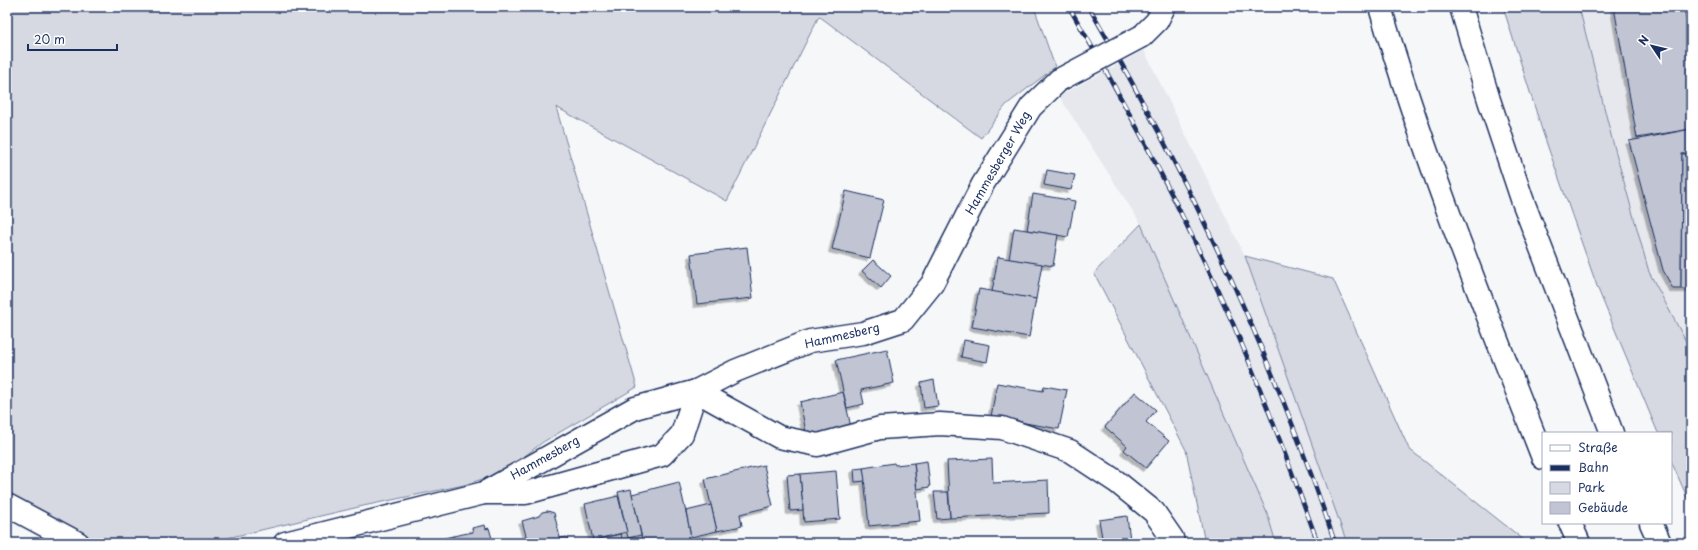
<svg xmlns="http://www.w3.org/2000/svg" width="1698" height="550" font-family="'Playpen Sans',sans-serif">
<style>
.built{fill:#e6e8ee}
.green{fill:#d6d9e2;stroke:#7884a0}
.building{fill:#c0c4d3;stroke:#1b2f5e;filter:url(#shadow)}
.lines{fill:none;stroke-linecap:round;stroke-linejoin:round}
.minor-casing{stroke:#1b2f5e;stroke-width:25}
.highway-casing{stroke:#1b2f5e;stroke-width:25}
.minor{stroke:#fff;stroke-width:22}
.highway{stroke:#fff;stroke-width:22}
.rail-casing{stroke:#1b2f5e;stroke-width:4.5}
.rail{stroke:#fff;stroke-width:3;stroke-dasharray:9;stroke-linecap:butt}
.minor-bridge-casing{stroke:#1b2f5e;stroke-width:25;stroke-linecap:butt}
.minor-bridge{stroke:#fff;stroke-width:22}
.labels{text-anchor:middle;stroke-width:3;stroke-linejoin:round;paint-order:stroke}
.street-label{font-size:12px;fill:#1b2f5e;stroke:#fff}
</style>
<defs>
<filter id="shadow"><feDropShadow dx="-3.5" dy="3.5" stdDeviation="0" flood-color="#0004"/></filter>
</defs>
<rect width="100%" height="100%" fill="#f6f7f9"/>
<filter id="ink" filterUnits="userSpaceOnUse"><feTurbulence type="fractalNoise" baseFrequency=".025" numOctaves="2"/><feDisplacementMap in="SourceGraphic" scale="8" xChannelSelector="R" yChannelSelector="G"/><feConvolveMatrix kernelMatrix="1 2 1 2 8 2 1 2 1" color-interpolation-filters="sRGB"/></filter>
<g filter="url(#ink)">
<g class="built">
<polygon points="1579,7 1691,7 1691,351 1649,272 1611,135"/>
<polygon points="1144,50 1245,256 1347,543 1276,543 1267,513 1141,224 1059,96"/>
</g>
<g class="green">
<polygon points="7,7 1034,7 1055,67 1006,105 981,138 819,16 727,201 556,107 637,387 543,442 504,472 464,485 363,506 206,543 96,543 70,530 7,495"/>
<polygon points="1503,7 1579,7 1611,135 1649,272 1691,351 1691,506 1671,461 1671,433 1658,433 1598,289 1543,133"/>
<polygon points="1141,224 1267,513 1276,543 1205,543 1186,450 1094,273"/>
<polygon points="1245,256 1333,279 1409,449 1524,540 1526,543 1347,543"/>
</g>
<g class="building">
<polygon points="1614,7 1684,7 1691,49 1691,129 1637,138"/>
<polygon points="1691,129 1691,154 1682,154 1681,289 1673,289 1663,270 1629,141"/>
<polygon points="1682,154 1691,154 1691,289 1681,289"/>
<polygon points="1047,170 1075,175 1071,190 1044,185"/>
<polygon points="846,191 884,200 870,258 832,249"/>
<polygon points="1033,194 1075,201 1068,237 1027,230"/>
<polygon points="1014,228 1058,235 1053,266 1009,259"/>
<polygon points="747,247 753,298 697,304 691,254"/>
<polygon points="998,257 1042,264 1036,299 992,292"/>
<polygon points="873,260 891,276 881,288 862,271"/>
<polygon points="979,289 1036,299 1029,337 972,327"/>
<polygon points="964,340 990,345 987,362 961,357"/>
<polygon points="887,349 894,383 861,390 864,404 847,408 836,360"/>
<polygon points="934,380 938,406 924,408 921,383"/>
<polygon points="997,383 1043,391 1044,386 1067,390 1059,429 991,417"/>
<polygon points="843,392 851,427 807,437 800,402"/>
<polygon points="1135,392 1156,410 1146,422 1169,441 1146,468 1124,450 1127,446 1105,427"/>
<polygon points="992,459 993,483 1048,480 1049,513 950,518 947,461"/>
<polygon points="927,461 930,487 917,489 914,463"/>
<polygon points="894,463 895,465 914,463 920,521 869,526 863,468"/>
<polygon points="764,465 773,506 740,514 742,526 717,531 705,479"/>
<polygon points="863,468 865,481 855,482 854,469"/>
<polygon points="836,471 840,519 804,522 800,474"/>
<polygon points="800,474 803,510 790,511 787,475"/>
<polygon points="679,482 693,543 643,543 632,494"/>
<polygon points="631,489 641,535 628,538 618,492"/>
<polygon points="934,492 948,492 950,518 937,519"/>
<polygon points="618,496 627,532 593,540 585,504"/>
<polygon points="711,505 717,531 691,537 686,511"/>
<polygon points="548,511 554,513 560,538 567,537 568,543 528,543 522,521 539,516 542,512"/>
<polygon points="1127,516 1130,540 1103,543 1099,520"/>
<polygon points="485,525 486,529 489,528 493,542 499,541 499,543 455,543 453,536 473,532 472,528"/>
<polygon points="621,534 623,543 599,543 598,539"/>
<polygon points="453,536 455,543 438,543 437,540"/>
</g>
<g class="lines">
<defs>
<g id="minor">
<polyline points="1142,36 1157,21 1164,7"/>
<polyline points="485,493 526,493 662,455 682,434 696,391 779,437 818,445 880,428 940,424 1002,428 1070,451 1117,482 1154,512 1172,538 1173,543"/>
<polyline points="7,505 78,543"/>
<polyline points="285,543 484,493 635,408 696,391 735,371 810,341 863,333 903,320 932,284 983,184 1031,107 1059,80"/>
</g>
<g id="highway">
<path d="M1380,7C1425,161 1485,309 1543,458"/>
<polyline points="1461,7 1489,100 1522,199 1612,433"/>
<polyline points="1570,523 1579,543"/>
<polyline points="1651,523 1660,543"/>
</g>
</defs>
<use href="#minor" class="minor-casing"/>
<use href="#highway" class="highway-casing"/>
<use href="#minor" class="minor"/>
<use href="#highway" class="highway"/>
<defs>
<g id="rail">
<path d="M1069,7C1130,110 1185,216 1234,326C1265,397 1291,470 1318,543"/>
<path d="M1089,7C1189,177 1273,356 1335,543"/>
</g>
</defs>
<use href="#rail" class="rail-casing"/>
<use href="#rail" class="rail"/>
<defs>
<polyline id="minor-bridge" points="1059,80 1142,36"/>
</defs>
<use href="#minor-bridge" class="minor-bridge-casing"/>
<use href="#minor-bridge" class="minor-bridge"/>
</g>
</g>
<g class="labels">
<g class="street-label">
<text transform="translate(998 163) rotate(-60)" y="4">Hammesberger Weg</text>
<text transform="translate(842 336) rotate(-13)" y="4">Hammesberg</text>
<text transform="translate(545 458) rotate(-29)" y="4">Hammesberg</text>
</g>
</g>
<rect width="1698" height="550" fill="none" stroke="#fff" stroke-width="24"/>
<rect x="12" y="12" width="1674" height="526" fill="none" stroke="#1b2f5e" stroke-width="1.5" filter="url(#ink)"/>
<rect x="1542" y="432" width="130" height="92" fill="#ffffff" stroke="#a4acbf"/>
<rect x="1550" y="445" width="20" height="6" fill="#ffffff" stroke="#a4acbf"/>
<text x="1578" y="452" font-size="12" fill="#1b2f5e">Straße</text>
<rect x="1550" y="465" width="20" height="6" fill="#1b2f5e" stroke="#a4acbf"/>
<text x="1578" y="472" font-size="12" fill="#1b2f5e">Bahn</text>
<rect x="1550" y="482" width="20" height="12" fill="#d6d9e2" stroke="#a4acbf"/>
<text x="1578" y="492" font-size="12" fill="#1b2f5e">Park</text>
<rect x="1550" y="502" width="20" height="12" fill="#c0c4d3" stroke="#a4acbf"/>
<text x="1578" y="512" font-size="12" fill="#1b2f5e">Gebäude</text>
<g transform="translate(1652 46) rotate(305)" stroke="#ffffff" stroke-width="3" paint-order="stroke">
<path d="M0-3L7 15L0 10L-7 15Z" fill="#1b2f5e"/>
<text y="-6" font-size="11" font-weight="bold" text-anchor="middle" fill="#1b2f5e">N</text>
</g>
<path d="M28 44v6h89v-6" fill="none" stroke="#1b2f5e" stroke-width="2"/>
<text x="34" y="44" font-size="12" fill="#1b2f5e" stroke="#ffffff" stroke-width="3" paint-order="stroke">20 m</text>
</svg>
